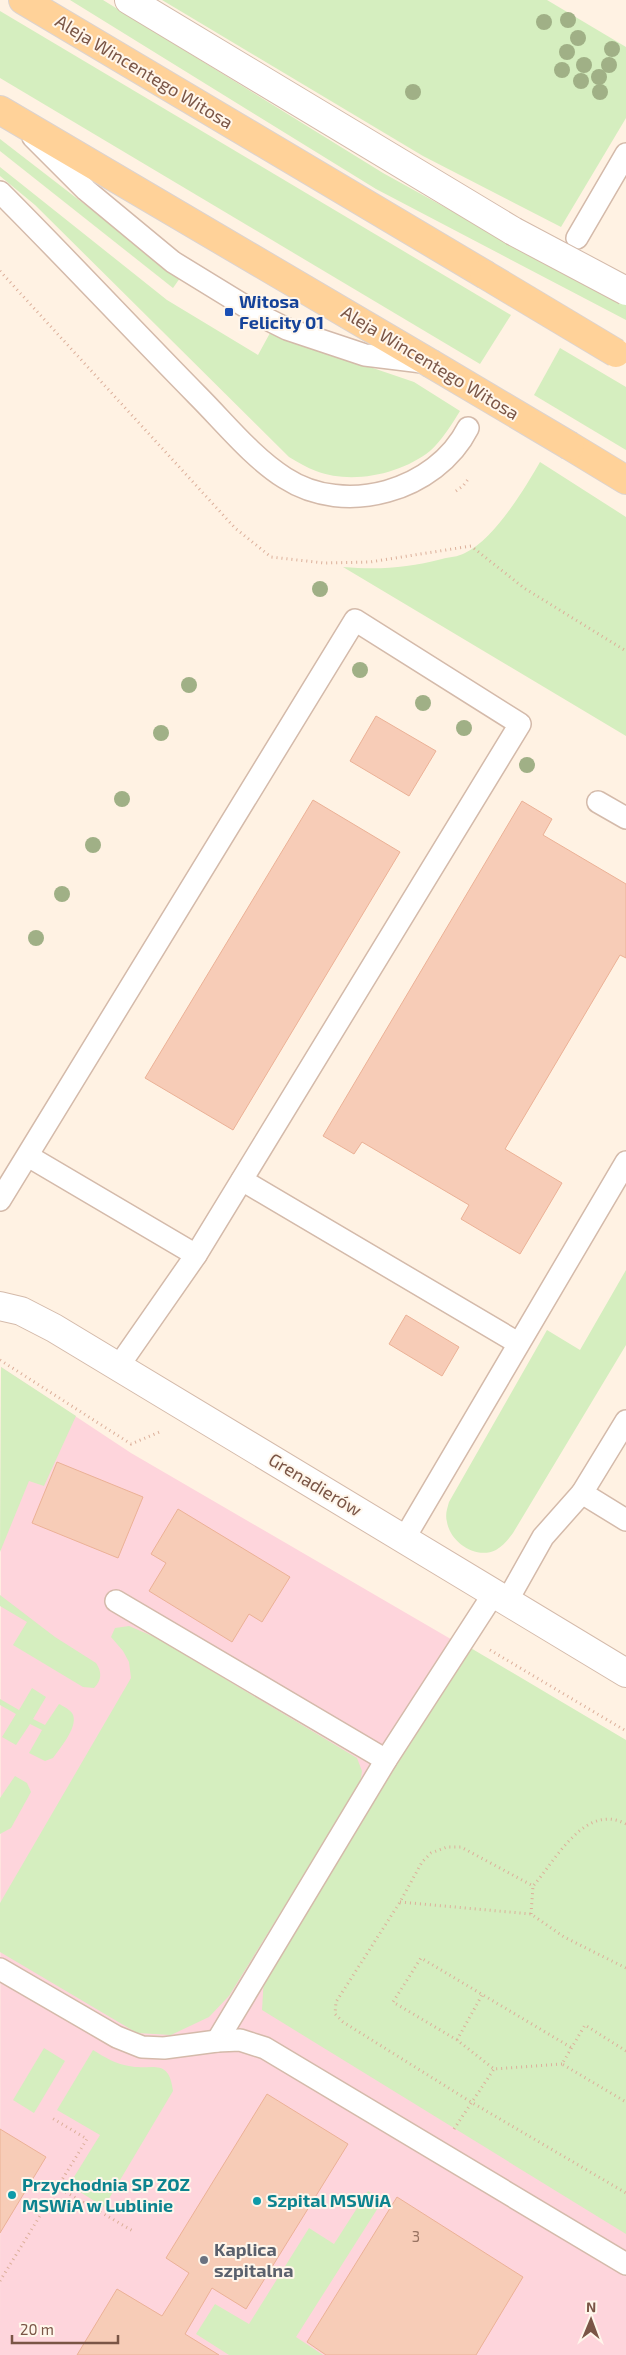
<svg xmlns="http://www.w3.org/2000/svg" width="626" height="2355" font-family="'Exo 2',sans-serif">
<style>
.medical{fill:#fed5dc}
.green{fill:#d5eebf}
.building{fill:#f7ccb7;stroke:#ebb196}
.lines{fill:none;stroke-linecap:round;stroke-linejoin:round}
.service-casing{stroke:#d4baaa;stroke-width:24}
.minor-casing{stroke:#d4baaa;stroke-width:30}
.primary-casing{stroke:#dcd3cf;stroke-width:30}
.path{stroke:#dcaf9a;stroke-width:3;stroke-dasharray:1 4;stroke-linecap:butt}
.service{stroke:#fff;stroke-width:21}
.minor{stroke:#fff;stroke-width:28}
.primary{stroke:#ffd299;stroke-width:28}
.minor-bridge-casing{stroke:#d4baaa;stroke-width:30;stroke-linecap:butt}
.primary-bridge-casing{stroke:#dcd3cf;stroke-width:30;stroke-linecap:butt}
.minor-bridge{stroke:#fff;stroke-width:28}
.primary-bridge{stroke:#ffd299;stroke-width:28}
.tree{fill:#a0b086}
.transit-dot{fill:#1a4fb4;stroke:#fff6eb;stroke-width:2}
.culture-dot{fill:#0f9aa8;stroke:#fff6eb;stroke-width:2}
.worship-dot{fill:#6b7280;stroke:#fff6eb;stroke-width:2}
.labels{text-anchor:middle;stroke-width:4;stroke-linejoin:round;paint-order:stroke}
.number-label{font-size:15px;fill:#997362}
.street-label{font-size:18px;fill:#7a5546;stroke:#fff6eb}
.transit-label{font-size:18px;font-weight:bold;fill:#164399;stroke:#fff6eb;text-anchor:start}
.culture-label{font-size:18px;font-weight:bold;fill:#0d838f;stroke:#fff6eb;text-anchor:start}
.worship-label{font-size:18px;font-weight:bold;fill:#5b616d;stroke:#fff6eb;text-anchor:start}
</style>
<rect width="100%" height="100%" fill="#fff2e3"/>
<polygon class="medical" points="1,1367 131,1453 626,1741 626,2355 0,2355"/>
<g class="green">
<polygon points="70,0 103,0 383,173 542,261 626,304 626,320 376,189"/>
<polygon points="162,0 547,0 626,47 626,118 561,227 423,156"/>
<polygon points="0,11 511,315 480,364 0,78"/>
<polygon points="0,139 180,278 173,288 0,151"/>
<path d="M0,167L167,300L258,355L270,333L414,382L460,411C452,424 442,440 430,451C401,474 352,485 316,471C307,468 298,462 289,457L35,205L0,176Z"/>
<polygon points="560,348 626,387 626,450 534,395"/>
<path d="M540,462L626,517V736L343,567C379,570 407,568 442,559C449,557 458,557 465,553C494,539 524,490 540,462Z"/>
<path d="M626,1270V1345L513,1533C508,1540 503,1546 496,1550C476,1560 450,1542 447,1522C445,1515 447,1509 449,1502L547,1330L580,1350Z"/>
<polygon points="1,1367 76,1416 44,1486 29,1481 0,1552"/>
<path d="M0,1595L55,1637L96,1663C102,1672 102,1680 94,1688L83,1687L13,1645L27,1622L0,1606Z"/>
<polygon points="129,1626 157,1638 357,1758 362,1771 360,1784 229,1996 209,2017 171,2035 137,2033 0,1952 0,1903 131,1678 129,1662 123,1651 111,1637 115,1628"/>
<polygon points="469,1647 626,1740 626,2234 262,2010 264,1976"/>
<path d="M32,1688L46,1697L33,1719L45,1725L59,1704C63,1706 69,1709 72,1713C80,1725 60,1748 53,1758L45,1761L29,1753L42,1730L30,1724L16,1745L2,1737L16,1714L0,1705V1699L19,1710Z"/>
<polygon points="15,1776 27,1783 31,1792 11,1828 0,1834 0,1798"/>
<polygon points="44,2048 65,2061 34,2113 13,2100"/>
<path d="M93,2050C104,2057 116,2064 129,2066C151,2071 169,2056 173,2091L104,2207L69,2185L100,2135L57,2110Z"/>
<polygon points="368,2191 383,2200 296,2337 323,2355 229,2355 196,2334 215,2304 249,2324 309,2228 334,2244"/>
</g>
<g class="building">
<polygon points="376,716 436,751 409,796 350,761"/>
<polygon points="313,800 400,852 233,1130 145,1078"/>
<polygon points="522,801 552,819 543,835 626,884 626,958 620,955 505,1149 562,1183 520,1254 461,1219 469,1205 362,1142 354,1154 323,1136"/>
<polygon points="406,1315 459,1347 442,1376 389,1344"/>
<polygon points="57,1462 143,1497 118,1558 32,1523"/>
<polygon points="178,1509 290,1577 262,1622 249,1614 232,1642 149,1591 166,1563 151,1554"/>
<polygon points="267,2094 348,2144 246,2309 212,2288 185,2334 219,2355 77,2355 117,2289 162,2316 189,2273 166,2258"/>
<polygon points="0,2129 46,2157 0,2233"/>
<polygon points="397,2197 523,2277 476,2355 326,2355 307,2342"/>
</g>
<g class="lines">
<defs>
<g id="service">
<polyline points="33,137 86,190 173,262 261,316 287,329 365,355 422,362"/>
<path d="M0,192C67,259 131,328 197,395C225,423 252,457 285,478C345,517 436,491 468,428"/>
<polyline points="577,238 626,154"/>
<polyline points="598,802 626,818"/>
<polyline points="28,1156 196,1255"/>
<polyline points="242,1180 518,1343"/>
<polyline points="0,1200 355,620 520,724 196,1255 118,1367"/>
<polyline points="626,1421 582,1493 626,1520"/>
<polyline points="404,1539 626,1162"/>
<polyline points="116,1601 386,1760"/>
<polyline points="507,1601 543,1537 582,1493"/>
<polyline points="0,1969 117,2037 142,2047 164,2048 217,2041 240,2040 265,2048 626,2264"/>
<polyline points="217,2041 386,1760 494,1593"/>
</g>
<g id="minor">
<polyline points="129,0 513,231"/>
<polyline points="0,1306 21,1311 54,1328 626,1673"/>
</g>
<g id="primary">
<polyline points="23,0 484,274"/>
<polyline points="0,110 430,363"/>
<polyline points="570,446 626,480"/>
</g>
</defs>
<use href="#service" class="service-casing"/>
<use href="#minor" class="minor-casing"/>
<use href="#primary" class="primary-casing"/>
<g class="path">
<polyline points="0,271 235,528 271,557 324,563 370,562 471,546 524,588 626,651"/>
<polyline points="456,491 463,486 469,478"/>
<polyline points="0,1360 131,1444 162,1431"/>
<polyline points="490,1650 626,1731"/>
<path d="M626,1824C585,1802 556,1860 533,1886L461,1847H447L431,1853L422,1862L400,1902L336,2002L335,2014L343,2022L471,2102L626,2193"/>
<polyline points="400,1902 531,1914 564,1937 626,1968"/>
<polyline points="531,1914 533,1886"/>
<polyline points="457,2040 482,1995"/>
<polyline points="626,2051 585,2025 562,2064 626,2102"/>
<polyline points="562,2064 494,2069 457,2040 393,2002 421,1958 572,2048"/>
<polyline points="454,2129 494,2069"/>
<polyline points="57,2187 133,2231"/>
<polyline points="0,2281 87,2139 52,2118"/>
</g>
<use href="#service" class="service"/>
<use href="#minor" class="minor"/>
<use href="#primary" class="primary"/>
<defs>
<polyline id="minor-bridge" points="513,231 626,291"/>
<g id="primary-bridge">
<polyline points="484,274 616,353"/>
<polyline points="430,363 570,446"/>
</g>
</defs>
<use href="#minor-bridge" class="minor-bridge-casing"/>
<use href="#primary-bridge" class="primary-bridge-casing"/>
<use href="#minor-bridge" class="minor-bridge"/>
<use href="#primary-bridge" class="primary-bridge"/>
</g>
<g class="tree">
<circle cx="568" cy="20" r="8"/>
<circle cx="544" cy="22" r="8"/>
<circle cx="578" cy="38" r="8"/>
<circle cx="612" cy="49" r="8"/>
<circle cx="567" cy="52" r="8"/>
<circle cx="584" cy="65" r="8"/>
<circle cx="609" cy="65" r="8"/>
<circle cx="562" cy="70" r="8"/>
<circle cx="599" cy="77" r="8"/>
<circle cx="581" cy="81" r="8"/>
<circle cx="413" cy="92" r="8"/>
<circle cx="600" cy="92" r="8"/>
<circle cx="320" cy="589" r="8"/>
<circle cx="360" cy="670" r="8"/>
<circle cx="189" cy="685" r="8"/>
<circle cx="423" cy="703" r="8"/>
<circle cx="464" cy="728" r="8"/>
<circle cx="161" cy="733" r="8"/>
<circle cx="527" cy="765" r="8"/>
<circle cx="122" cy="799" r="8"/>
<circle cx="93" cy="845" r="8"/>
<circle cx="62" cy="894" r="8"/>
<circle cx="36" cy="938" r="8"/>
</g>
<rect class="transit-dot" x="224" y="307" width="10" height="10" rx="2.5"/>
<g class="culture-dot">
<circle cx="12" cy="2195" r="5"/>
<circle cx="257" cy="2201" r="5"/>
</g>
<circle class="worship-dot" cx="204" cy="2260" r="5"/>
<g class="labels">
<g class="number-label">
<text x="416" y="2242">3</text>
</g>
<g class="street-label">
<text transform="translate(144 72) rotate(31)" y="6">Aleja Wincentego Witosa</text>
<text transform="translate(430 363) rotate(31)" y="6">Aleja Wincentego Witosa</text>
<text transform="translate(315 1485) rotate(31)" y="6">Grenadierów</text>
</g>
<g class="transit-label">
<text x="239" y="308">Witosa<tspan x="239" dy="21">Felicity 01</tspan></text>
</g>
<g class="culture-label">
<text x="22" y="2191">Przychodnia SP ZOZ<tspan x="22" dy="21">MSWiA w Lublinie</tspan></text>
<text x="267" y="2207">Szpital MSWiA</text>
</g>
<g class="worship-label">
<text x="214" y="2256">Kaplica<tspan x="214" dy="21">szpitalna</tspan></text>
</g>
</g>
<g transform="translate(591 2320) rotate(1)" stroke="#fff6eb" stroke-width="4" paint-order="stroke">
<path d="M0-4L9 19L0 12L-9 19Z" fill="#7a5546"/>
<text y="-8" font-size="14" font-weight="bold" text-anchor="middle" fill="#7a5546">N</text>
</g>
<path d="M12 2335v8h106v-8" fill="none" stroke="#7a5546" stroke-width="2.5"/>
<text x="20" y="2335" font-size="15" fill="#7a5546" stroke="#fff6eb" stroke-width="4" paint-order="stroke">20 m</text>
</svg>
